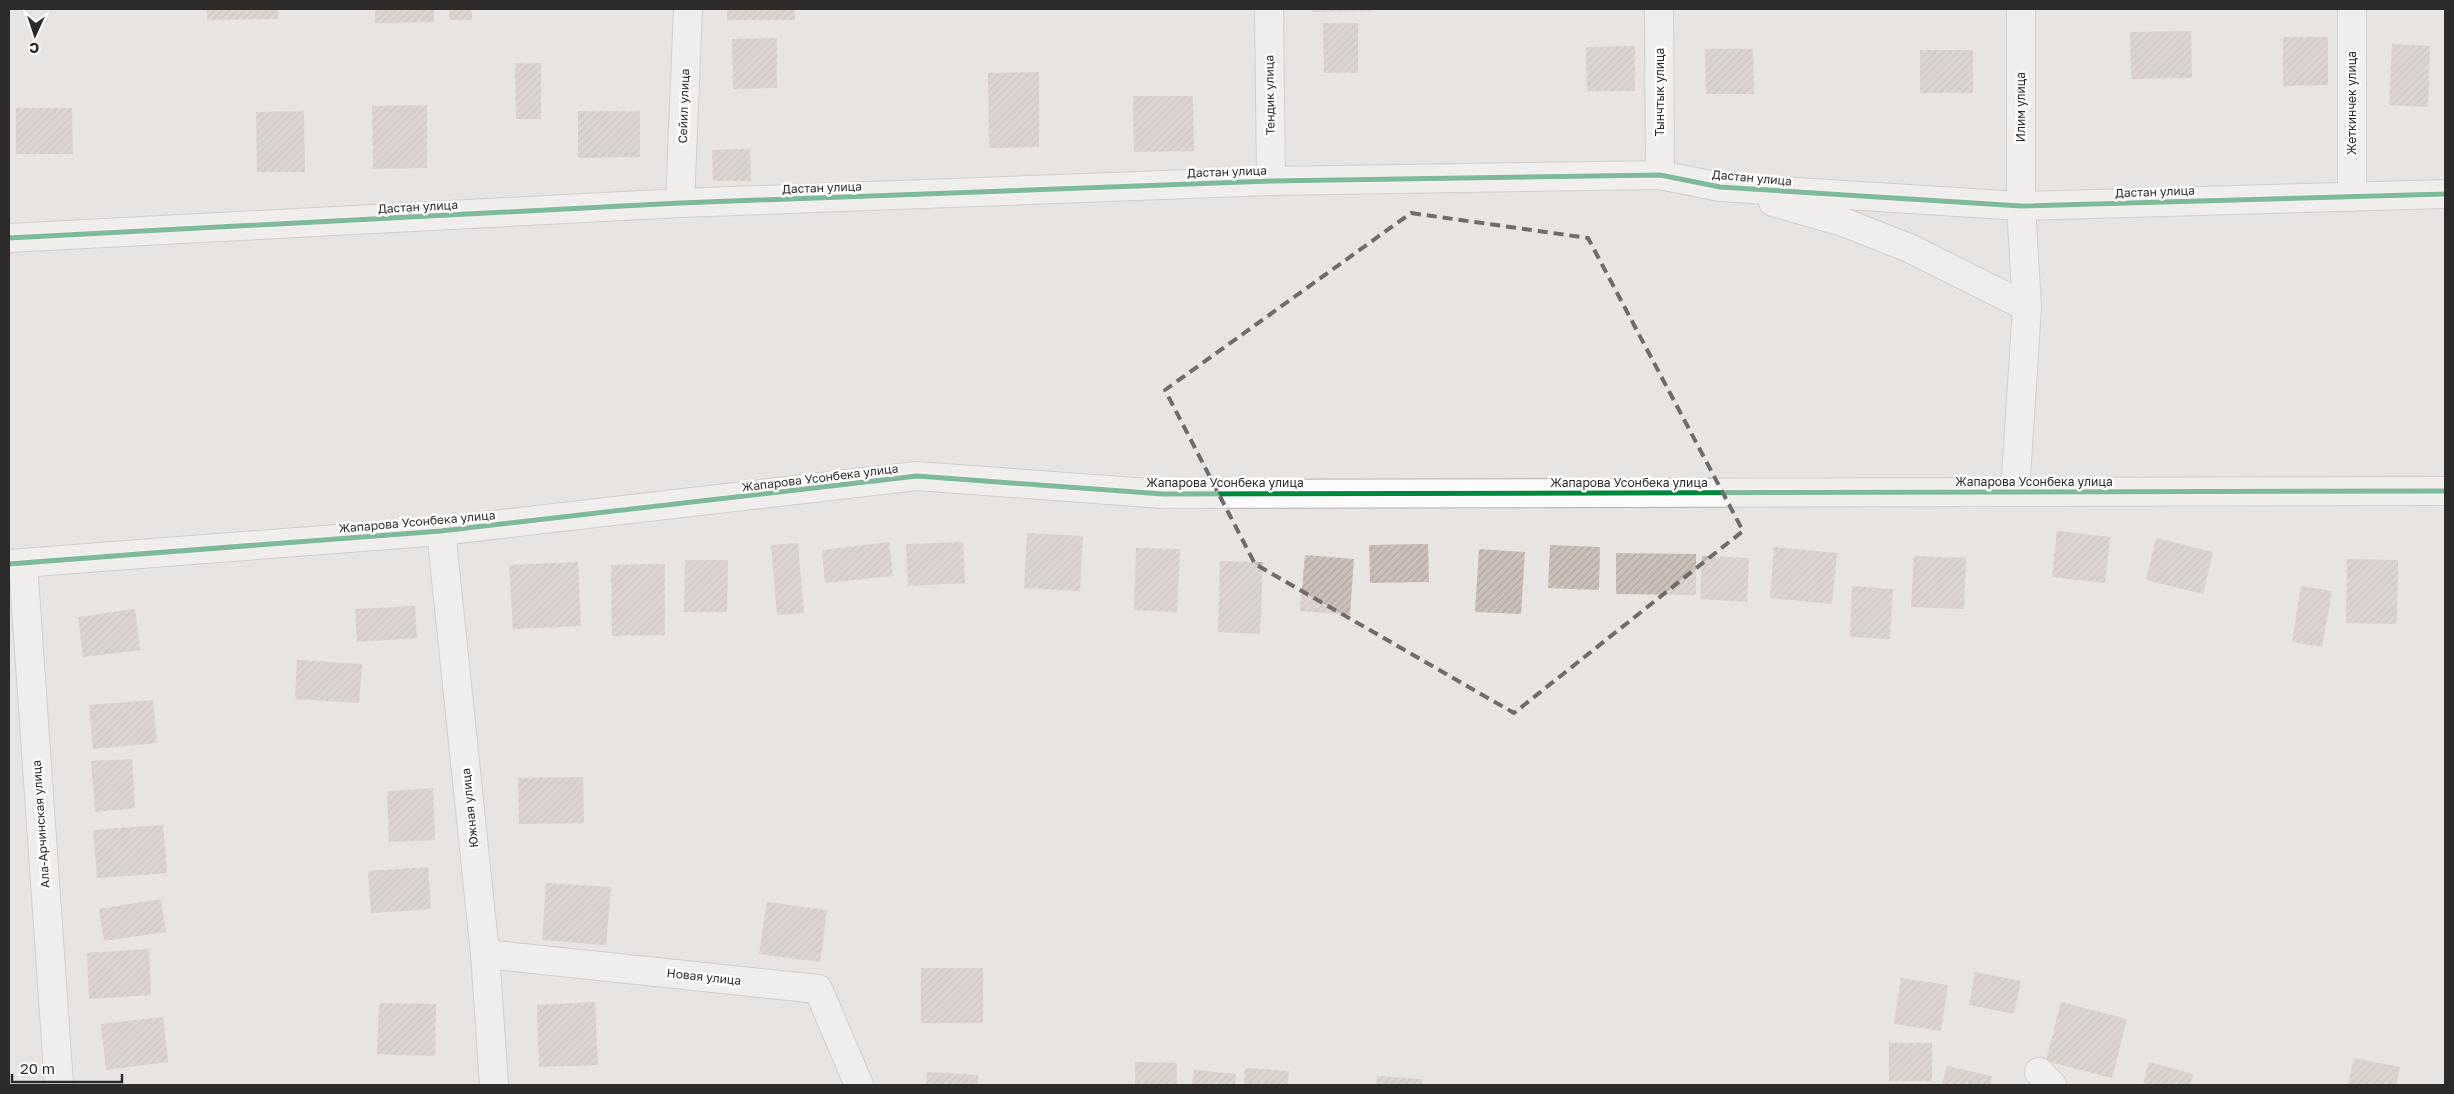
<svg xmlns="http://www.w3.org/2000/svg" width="2454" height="1094" font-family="'Golos Text',sans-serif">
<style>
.building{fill:url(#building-hatch)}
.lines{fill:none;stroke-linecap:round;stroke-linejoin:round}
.minor-casing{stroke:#b3b1b0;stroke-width:30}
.minor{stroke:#fbfbfb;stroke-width:28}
.cycleway-casing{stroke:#fff;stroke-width:8}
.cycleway{stroke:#00873e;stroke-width:5}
.marked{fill:none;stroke:#6e6c6a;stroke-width:4;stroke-dasharray:10 6;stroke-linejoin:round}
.labels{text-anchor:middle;stroke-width:5;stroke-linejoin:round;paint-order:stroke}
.street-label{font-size:12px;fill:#2d2b29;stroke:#fff}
</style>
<defs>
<pattern id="building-hatch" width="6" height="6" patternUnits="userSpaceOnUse" patternTransform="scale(1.25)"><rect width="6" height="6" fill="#ccc0ba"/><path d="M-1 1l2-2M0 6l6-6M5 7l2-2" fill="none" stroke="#b0a5a0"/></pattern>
</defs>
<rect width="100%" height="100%" fill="#e7e4e2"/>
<g class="building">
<polygon points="207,9 278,9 278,19 207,20"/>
<polygon points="375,9 434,9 434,22 375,23"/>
<polygon points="449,9 471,9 472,20 450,20"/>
<rect x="727" y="9" width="68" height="11"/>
<polygon points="1312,9 1371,9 1371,11 1312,12"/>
<polygon points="1323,23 1358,23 1358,73 1324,73"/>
<polygon points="2191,31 2192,78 2131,79 2130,32"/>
<polygon points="2283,37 2328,37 2328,85 2283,86"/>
<polygon points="777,38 777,88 733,89 732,39"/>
<polygon points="2392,44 2430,46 2428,107 2389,105"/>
<polygon points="1635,46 1635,91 1587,91 1586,47"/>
<polygon points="1705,49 1753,49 1754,94 1706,94"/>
<rect x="1920" y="50" width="53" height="43"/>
<polygon points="515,63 541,63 541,119 516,119"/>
<polygon points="1039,72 1039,147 989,148 988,73"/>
<polygon points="1133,96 1193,96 1194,151 1134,152"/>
<polygon points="427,105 427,168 373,169 372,106"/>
<polygon points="16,108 72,108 73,154 16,154"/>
<polygon points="304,111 305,172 257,172 256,112"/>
<polygon points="578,111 640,111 640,157 578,158"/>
<polygon points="750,149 751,181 713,181 712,150"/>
<polygon points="2057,531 2110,537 2105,583 2052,577"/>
<polygon points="1027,533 1083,536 1080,591 1024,588"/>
<polygon points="2156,538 2213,552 2203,594 2146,580"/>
<polygon points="889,542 893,576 825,583 822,550"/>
<polygon points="963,542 965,583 908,586 906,544"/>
<polygon points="798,543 804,613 777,615 771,545"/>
<polygon points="1428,544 1429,582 1370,583 1369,545"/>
<polygon points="1550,545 1600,547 1599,590 1548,588"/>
<polygon points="1774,547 1837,553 1832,604 1770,598"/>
<polygon points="1136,548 1180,549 1177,612 1134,610"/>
<polygon points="1479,549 1525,552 1521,614 1475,612"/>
<polygon points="1616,553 1696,554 1696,595 1616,594"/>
<polygon points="1305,555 1354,559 1350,615 1300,611"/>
<polygon points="1702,556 1749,558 1747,602 1700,599"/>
<polygon points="1914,556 1966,558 1964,609 1911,607"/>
<polygon points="2347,559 2398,560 2397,624 2346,623"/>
<polygon points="685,560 728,560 727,612 684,612"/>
<polygon points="1220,561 1263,562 1260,634 1218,632"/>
<polygon points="578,562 581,626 513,629 509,565"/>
<polygon points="665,564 665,635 612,636 611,565"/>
<polygon points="1852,586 1893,589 1890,639 1850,637"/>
<polygon points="2301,586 2332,591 2322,647 2292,642"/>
<polygon points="415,606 417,638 357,642 355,609"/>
<polygon points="135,609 140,650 83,657 78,617"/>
<polygon points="297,660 362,664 359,703 295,699"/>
<polygon points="153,700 157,743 93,749 89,705"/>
<polygon points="132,759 135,808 95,812 91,761"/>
<polygon points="583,777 584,823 519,824 518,778"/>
<polygon points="433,788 435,840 389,842 387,791"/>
<polygon points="163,825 167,873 97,878 93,830"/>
<polygon points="428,867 431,909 371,913 368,871"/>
<polygon points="546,883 611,887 606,945 542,940"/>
<polygon points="161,899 166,932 104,941 99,909"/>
<polygon points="767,902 827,910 820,962 759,954"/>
<polygon points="149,949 151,995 89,999 87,953"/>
<rect x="921" y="968" width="62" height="55"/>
<polygon points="1975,972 2021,981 2014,1014 1969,1005"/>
<polygon points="1901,978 1948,985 1941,1031 1894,1024"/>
<polygon points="595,1002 598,1065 539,1067 537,1005"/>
<polygon points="2061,1002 2127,1019 2112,1078 2046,1061"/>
<polygon points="379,1003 436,1004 435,1056 377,1054"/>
<polygon points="163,1017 168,1062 106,1070 101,1024"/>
<rect x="1889" y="1043" width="43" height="38"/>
<polygon points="2354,1058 2400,1067 2396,1085 2348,1085"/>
<polygon points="1135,1062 1177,1063 1177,1085 1135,1085"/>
<polygon points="2149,1062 2193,1074 2190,1085 2143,1085"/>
<polygon points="1947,1066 1992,1076 1990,1085 1942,1085"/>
<polygon points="1245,1068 1289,1071 1287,1085 1244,1085"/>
<polygon points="1194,1070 1236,1074 1235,1085 1192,1085"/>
<polygon points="927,1072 978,1075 978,1085 926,1085"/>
<polygon points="1377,1076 1422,1079 1422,1085 1376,1085"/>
</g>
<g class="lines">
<defs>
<g id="minor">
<polyline points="1269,9 1271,181"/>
<polyline points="1659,9 1660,175"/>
<polyline points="2352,197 2352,9"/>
<polyline points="1773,202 1843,222 1909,248 2027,307"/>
<polyline points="680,203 688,9"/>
<polyline points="9,238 680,203 1271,181 1660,175 1720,187 2021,206 2445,194"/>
<polyline points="2015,492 2027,307 2021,206 2021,9"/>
<polyline points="441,531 485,954 494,1085"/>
<polyline points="23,563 59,1085"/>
<polyline points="9,564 441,531 917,476 1163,494 2445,491"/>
<polyline points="485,954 818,989 859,1085"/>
<polyline points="2039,1072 2052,1085"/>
</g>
</defs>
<use href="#minor" class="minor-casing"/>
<use href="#minor" class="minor"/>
<defs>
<g id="cycleway">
<polyline points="9,238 680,203 1271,181 1660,175 1720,187 2021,206 2445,194"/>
<polyline points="9,564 441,531 917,476 1163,494 2445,491"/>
</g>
</defs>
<use href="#cycleway" class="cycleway-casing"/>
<use href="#cycleway" class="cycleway"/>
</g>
<path d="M0 0H2454V1094H0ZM1411,213L1588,238L1743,531L1514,713L1255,564L1165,390Z" fill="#e7e4e2" fill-opacity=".55" fill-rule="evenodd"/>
<path class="marked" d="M1411,213L1588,238L1743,531L1514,713L1255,564L1165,390Z"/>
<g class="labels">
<g class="street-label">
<text transform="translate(1660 92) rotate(-90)" y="4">Тынчтык улица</text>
<text transform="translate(1270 95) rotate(-91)" y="4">Тендик улица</text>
<text transform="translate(2352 103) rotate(-90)" y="4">Жеткинчек улица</text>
<text transform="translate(684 106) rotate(-88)" y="4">Сейил улица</text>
<text transform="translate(2021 107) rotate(-90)" y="4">Илим улица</text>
<text transform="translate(1227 172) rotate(-2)" y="4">Дастан улица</text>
<text transform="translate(1752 178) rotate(5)" y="4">Дастан улица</text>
<text transform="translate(822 188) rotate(-2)" y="4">Дастан улица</text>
<text transform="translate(2155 192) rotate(-2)" y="4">Дастан улица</text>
<text transform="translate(418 207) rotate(-3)" y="4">Дастан улица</text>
<text transform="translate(820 478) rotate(-7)" y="4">Жапарова Усонбека улица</text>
<text x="2034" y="486">Жапарова Усонбека улица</text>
<text x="1225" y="487">Жапарова Усонбека улица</text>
<text x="1629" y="487">Жапарова Усонбека улица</text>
<text transform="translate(417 522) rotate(-5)" y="4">Жапарова Усонбека улица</text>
<text transform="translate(470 808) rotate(-96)" y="4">Южная улица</text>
<text transform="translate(41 824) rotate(-94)" y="4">Ала-Арчинская улица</text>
<text transform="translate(704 977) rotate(6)" y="4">Новая улица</text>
</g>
</g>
<rect width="2454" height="1094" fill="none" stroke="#2d2b29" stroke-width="20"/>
<g transform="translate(35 35) rotate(183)" stroke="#ffffff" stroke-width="4" paint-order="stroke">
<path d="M0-4L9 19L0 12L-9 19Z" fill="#2d2b29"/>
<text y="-8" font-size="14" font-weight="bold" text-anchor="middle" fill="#2d2b29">С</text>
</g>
<path d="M12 1074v8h110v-8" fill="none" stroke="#2d2b29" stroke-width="2.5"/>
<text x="20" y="1074" font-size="15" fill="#2d2b29" stroke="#ffffff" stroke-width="4" paint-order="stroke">20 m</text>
</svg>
